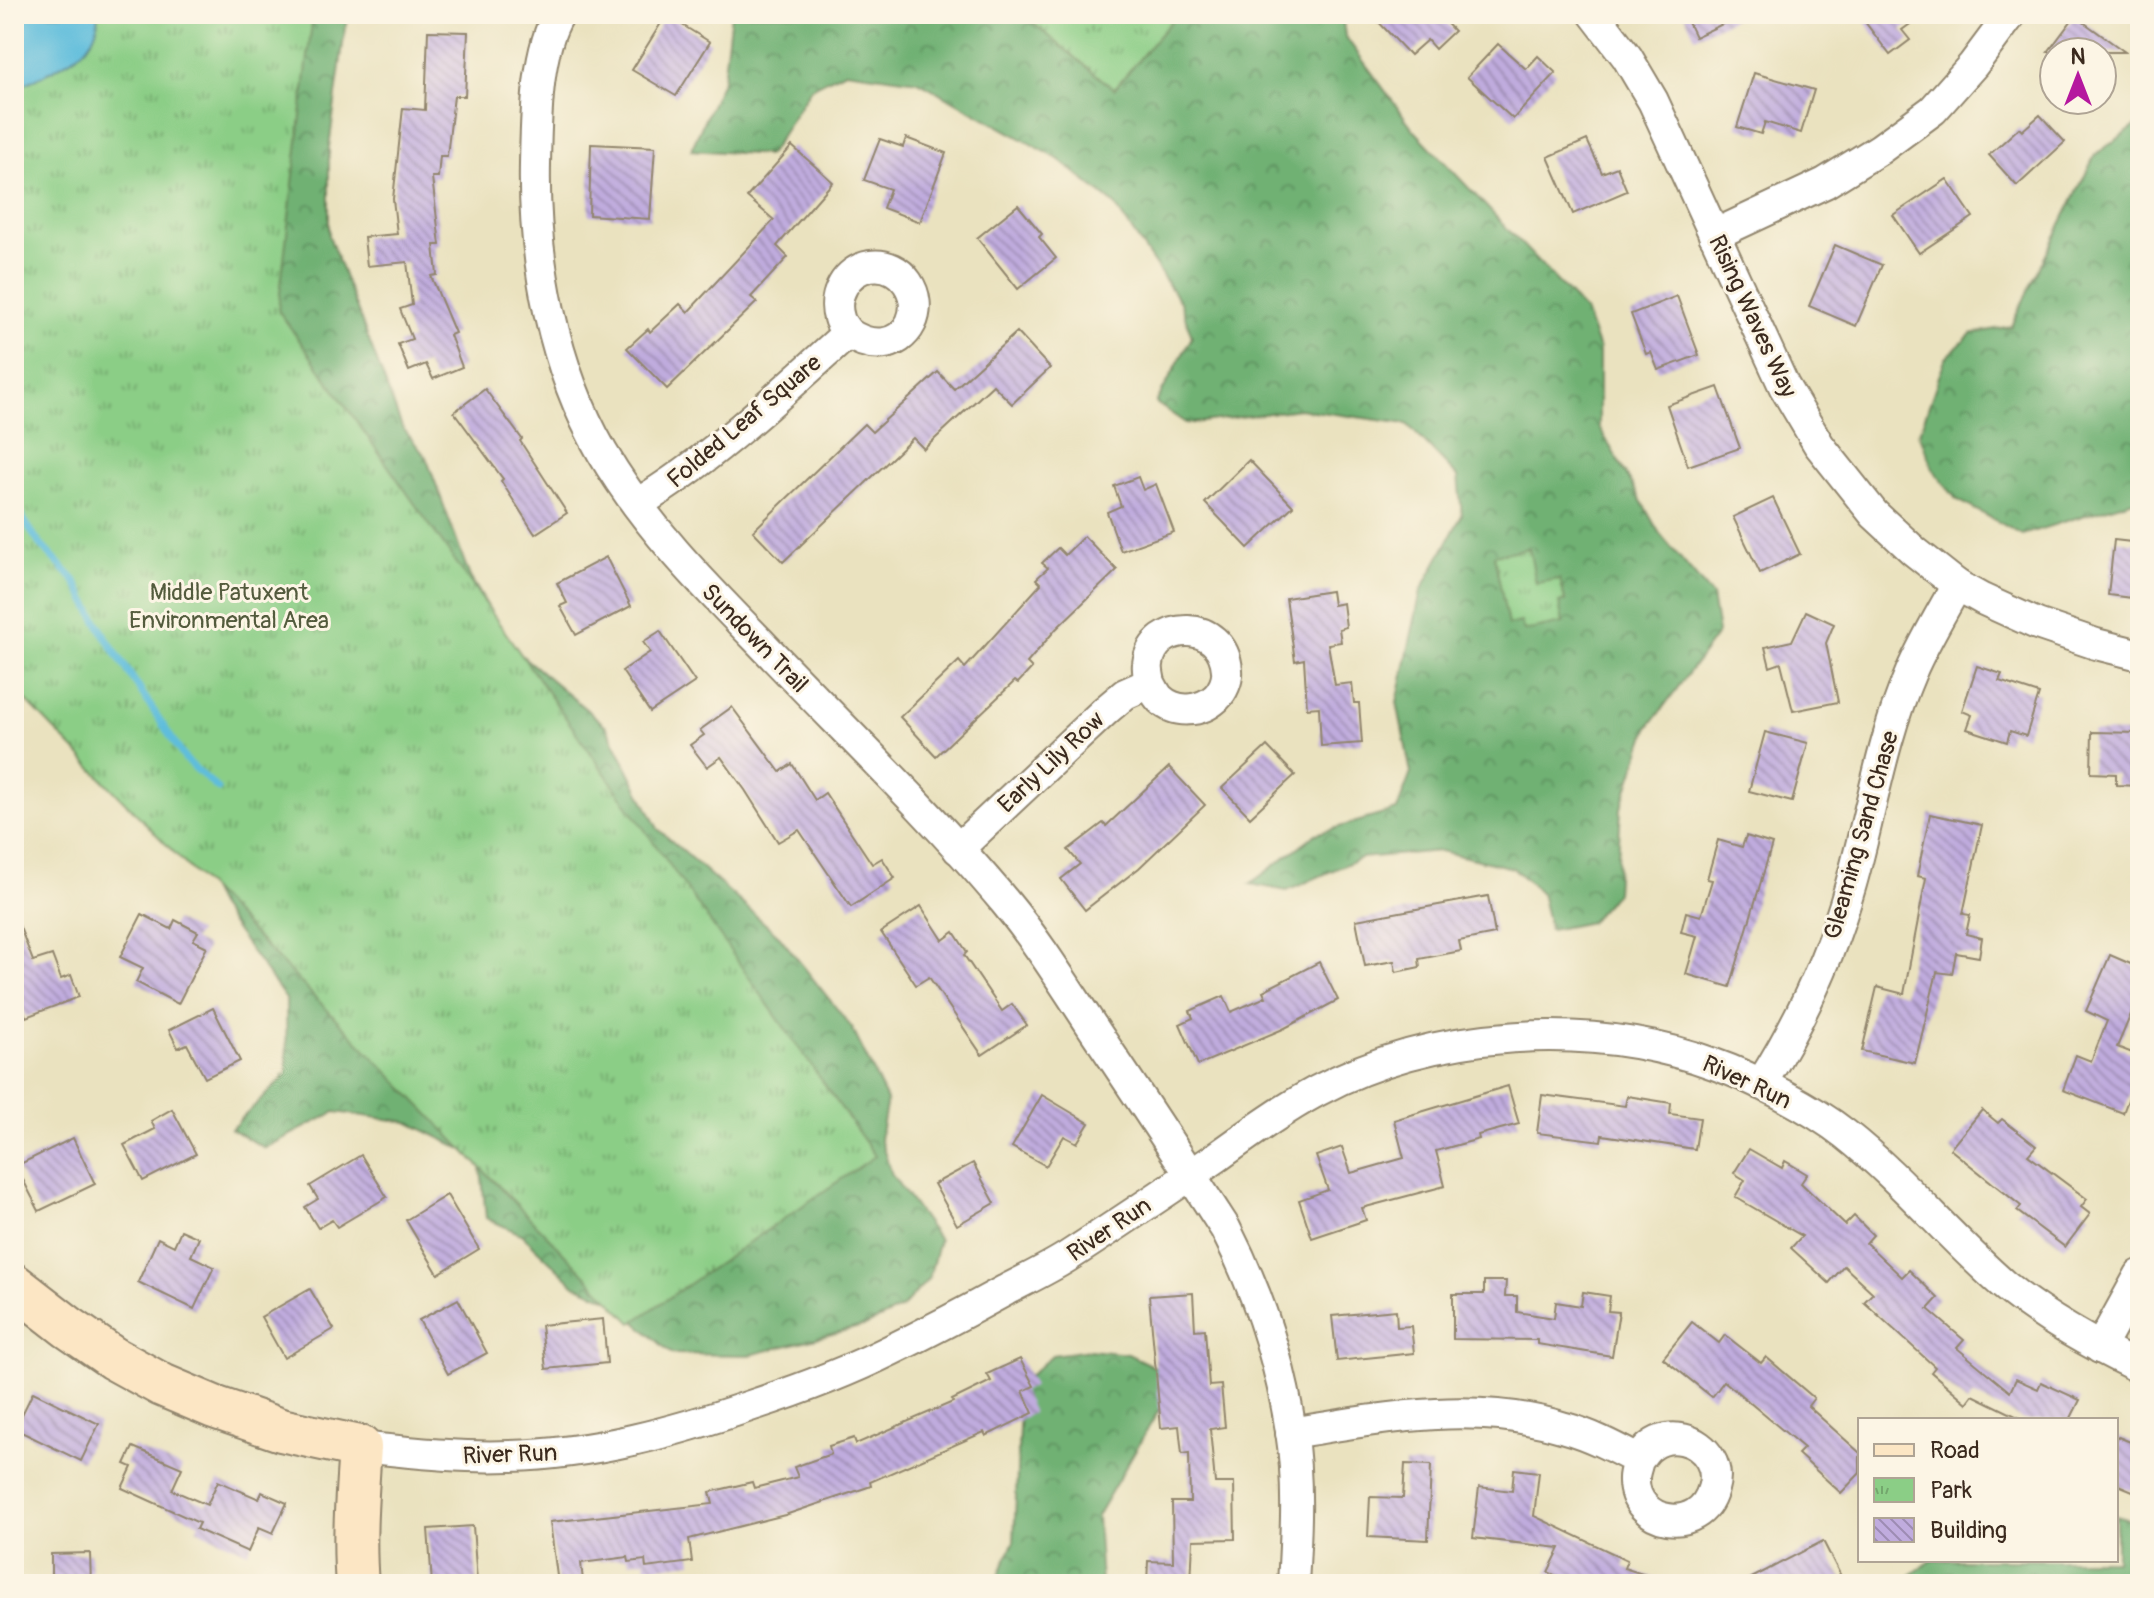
<svg xmlns="http://www.w3.org/2000/svg" width="2154" height="1598" font-family="Pangolin,sans-serif">
<style>
.forest{fill:url(#forest-crowns);stroke:#566e48;stroke-width:2}
.park{fill:url(#park-tufts);stroke:#637c52;stroke-width:2}
.water{fill:#5ebddc;stroke:#4c747d;stroke-width:2}
.lines{fill:none;stroke-linecap:round;stroke-linejoin:round}
.stream{stroke:#5ebddc;stroke-width:7}
.building{fill:url(#building-back-hatch)}
.street-casing{stroke:#92866e;stroke-width:34}
.secondary-casing{stroke:#92866e;stroke-width:46}
.street{stroke:#fff;stroke-width:30}
.secondary{stroke:#fce6c4;stroke-width:42}
.labels{text-anchor:middle;stroke-width:6;stroke-linejoin:round;paint-order:stroke}
.street-label{font-size:24px;fill:#3b2a1e;stroke:#fcf5e5}
.park-label{font-size:24px;fill:#535b3d;stroke:#fcf5e5}
</style>
<defs>
<pattern id="forest-crowns" width="20" height="18" patternUnits="userSpaceOnUse" patternTransform="scale(2)"><rect width="20" height="18" fill="#70b173"/><path d="M2 6a3 3 0 1 1 6 0M12 15a3 3 0 1 1 6 0" fill="none" stroke="#5d905e"/></pattern>
<pattern id="park-tufts" width="24" height="20" patternUnits="userSpaceOnUse" patternTransform="scale(2)"><rect width="24" height="20" fill="#8bce86"/><path d="M3 7l-1-3M5 7V3M7 7l1-3M15 17l-1-3M17 17v-4M19 17l1-3" fill="none" stroke="#73a76d"/></pattern>
<pattern id="building-back-hatch" width="6" height="6" patternUnits="userSpaceOnUse" patternTransform="scale(2)"><rect width="6" height="6" fill="#c0acde"/><path d="M-1 5l2 2M0 0l6 6M5-1l2 2" fill="none" stroke="#9d8cb3"/></pattern>
</defs>
<rect width="100%" height="100%" fill="#fcf5e5"/>
<filter id="ink" filterUnits="userSpaceOnUse"><feTurbulence type="fractalNoise" baseFrequency=".0125" numOctaves="2"/><feDisplacementMap in="SourceGraphic" scale="16" xChannelSelector="R" yChannelSelector="G"/><feConvolveMatrix kernelMatrix="1 2 1 2 8 2 1 2 1" color-interpolation-filters="sRGB"/></filter>
<filter id="wash" filterUnits="userSpaceOnUse"><feTurbulence type="fractalNoise" baseFrequency=".006" numOctaves="4" result="noise"/><feDisplacementMap in="SourceGraphic" scale="32" xChannelSelector="R" yChannelSelector="G"/><feGaussianBlur stdDeviation="1.8" result="paint"/><feColorMatrix in="noise" values="0 0 0 0 0 0 0 0 0 0 0 0 0 0 0 0 0 1.4 0 .05"/><feComposite in="paint" operator="in"/></filter>
<g filter="url(#wash)">
<rect width="100%" height="100%" fill="#eae2bf"/>
<g class="forest">
<polygon points="97,14 350,14 345,29 329,147 329,236 402,427 426,457 470,577 513,648 606,726 658,829 780,937 852,1028 887,1100 880,1139 892,1175 939,1240 929,1278 902,1308 867,1325 750,1355 672,1354 611,1300 575,1285 521,1234 486,1218 480,1158 408,1122 335,1112 265,1148 231,1129 287,1074 286,999 218,906 170,801 77,712 14,692 14,89"/>
<polygon points="731,14 1342,14 1345,36 1414,130 1585,311 1599,349 1599,427 1660,534 1712,596 1718,633 1648,728 1621,808 1616,893 1590,922 1550,930 1541,893 1513,868 1440,851 1360,858 1287,891 1250,884 1316,834 1397,810 1411,773 1397,702 1421,591 1462,515 1458,477 1407,424 1299,409 1187,424 1156,403 1192,337 1180,302 1114,204 1058,159 918,81 845,71 811,88 769,155 691,150 723,79"/>
<polygon points="2140,123 2140,498 2022,535 1956,499 1933,469 1919,434 1945,359 1971,334 2011,326 2095,155"/>
<polygon points="1090,1350 1128,1354 1163,1371 1160,1408 1097,1516 1101,1584 995,1584 1014,1541 1021,1384 1052,1355"/>
<polygon points="2116,1516 2140,1523 2140,1584 1898,1584 1932,1560 2116,1560"/>
</g>
<g class="park">
<polygon points="14,14 313,14 278,310 875,1156 632,1323 14,688"/>
<polygon points="1022,14 1177,14 1114,89"/>
<polygon points="1529,548 1536,583 1560,579 1565,601 1559,603 1563,623 1524,631 1521,622 1508,625 1494,555"/>
</g>
<path class="water" d="M14,14H97C105,53 42,75 14,89Z"/>
<g class="lines">
<polyline class="stream" points="14,505 39,543 75,581 105,636 185,759 218,789"/>
</g>
<g id="blocks">
<g class="building">
<polygon points="1371,14 1438,14 1454,31 1435,49 1427,40 1410,55"/>
<polygon points="1684,14 1744,14 1695,37"/>
<polygon points="1859,14 1924,14 1902,30 1910,40 1890,55"/>
<polygon points="666,15 710,42 676,96 632,70"/>
<polygon points="2075,16 2125,52 2048,52"/>
<polygon points="428,31 468,32 465,96 454,96 447,156 440,156 438,177 432,177 440,245 434,245 437,275 431,276 455,333 450,335 462,367 433,379 426,364 409,371 398,344 412,339 400,309 412,305 407,262 367,266 364,237 397,234 393,199 403,108 425,110"/>
<polygon points="1498,44 1526,69 1538,56 1556,73 1513,119 1467,77"/>
<polygon points="1754,73 1814,90 1801,133 1765,122 1761,134 1737,127"/>
<polygon points="2040,115 2065,142 2017,186 1989,155 2019,128 2022,131"/>
<polygon points="906,138 946,153 920,222 883,208 890,189 864,180 880,139 903,147"/>
<polygon points="1587,140 1602,173 1617,167 1627,191 1573,214 1548,157"/>
<polygon points="591,144 655,147 650,219 589,215"/>
<polygon points="792,146 833,182 777,246 788,257 751,297 757,302 667,389 627,348 648,329 650,332 680,304 688,312 774,220 747,197"/>
<polygon points="1947,179 1973,217 1919,253 1893,215"/>
<polygon points="1018,205 1042,234 1039,237 1056,258 1018,289 977,238"/>
<polygon points="1835,245 1882,265 1856,326 1809,306"/>
<polygon points="1677,296 1699,355 1658,370 1651,352 1646,354 1631,314"/>
<polygon points="1017,332 1050,368 1012,404 993,385 924,449 913,438 783,562 753,531 864,424 872,432 938,372 954,389"/>
<polygon points="1718,387 1740,448 1688,466 1667,405"/>
<polygon points="485,389 522,439 520,441 567,513 535,534 501,481 503,479 454,412"/>
<polygon points="1249,460 1293,506 1248,548 1205,503"/>
<polygon points="1138,477 1143,490 1156,484 1174,532 1121,551 1107,512 1121,506 1114,486"/>
<polygon points="1773,498 1800,554 1760,573 1733,517"/>
<polygon points="1084,536 1117,570 1056,629 1027,663 1032,668 1018,683 1015,681 936,756 900,717 959,661 965,668 1041,584 1036,579 1048,568 1042,563 1058,548 1065,555"/>
<polygon points="2114,540 2140,543 2140,599 2108,595"/>
<polygon points="606,557 631,606 576,635 560,606 567,603 557,583"/>
<polygon points="1331,591 1333,605 1343,603 1346,627 1339,629 1341,642 1328,644 1335,685 1352,683 1354,703 1359,703 1362,743 1321,746 1319,707 1307,708 1304,659 1295,661 1286,598"/>
<polygon points="1806,611 1834,624 1826,643 1838,702 1793,711 1781,663 1770,667 1765,647 1792,641"/>
<polygon points="660,631 695,682 650,712 622,671 650,652 643,642"/>
<polygon points="1977,666 2002,674 1999,681 2039,694 2026,736 2010,731 2007,742 1967,729 1972,715 1962,711"/>
<polygon points="732,707 780,772 792,764 815,800 825,793 872,864 882,858 895,878 851,907 799,830 778,842 745,790 721,757 707,767 690,745 704,735 700,730"/>
<polygon points="1765,732 1808,743 1792,802 1749,791"/>
<polygon points="2092,732 2140,733 2140,786 2116,785 2116,774 2091,773"/>
<polygon points="1267,746 1295,775 1250,817 1222,788"/>
<polygon points="1169,767 1205,805 1139,868 1085,910 1061,879 1080,864 1068,850 1103,823 1106,826"/>
<polygon points="1930,814 1982,825 1963,914 1970,915 1966,934 1982,938 1979,957 1956,953 1952,974 1937,972 1915,1063 1862,1051 1877,987 1904,994 1926,878 1917,876"/>
<polygon points="1746,836 1772,844 1730,987 1686,974 1697,936 1681,932 1686,912 1701,916 1712,880 1707,879 1718,840 1742,847"/>
<polygon points="1488,896 1495,934 1459,941 1461,951 1419,959 1420,967 1396,972 1394,961 1365,966 1356,920"/>
<polygon points="921,906 943,940 954,932 967,952 964,955 1002,1011 1012,1004 1027,1025 982,1055 929,977 916,985 881,932"/>
<polygon points="142,914 171,929 175,920 198,932 193,940 207,947 178,1004 136,982 143,968 120,957"/>
<polygon points="16,917 33,961 52,955 61,979 71,975 79,997 26,1017 14,984 14,918"/>
<polygon points="2110,955 2140,968 2140,993 2117,1047 2140,1056 2140,1068 2123,1113 2063,1090 2076,1055 2091,1061 2107,1021 2086,1011"/>
<polygon points="1319,962 1338,1000 1283,1029 1198,1065 1180,1024 1193,1018 1190,1011 1224,996 1231,1012 1266,997 1263,991"/>
<polygon points="213,1008 240,1061 205,1078 187,1044 178,1048 169,1030"/>
<polygon points="1508,1086 1519,1124 1478,1135 1479,1139 1436,1151 1445,1186 1362,1208 1366,1220 1312,1238 1299,1200 1328,1190 1316,1156 1342,1147 1351,1173 1404,1158 1394,1120"/>
<polygon points="1042,1095 1089,1123 1077,1143 1064,1136 1046,1166 1012,1147"/>
<polygon points="1542,1095 1625,1106 1627,1096 1671,1103 1670,1114 1700,1118 1695,1149 1602,1135 1601,1141 1537,1133"/>
<polygon points="172,1109 196,1154 143,1181 124,1145 155,1129 151,1121"/>
<polygon points="1982,1110 1998,1123 2002,1119 2036,1146 2028,1155 2087,1199 2081,1207 2090,1214 2065,1247 2017,1211 2021,1206 1950,1149"/>
<polygon points="73,1138 95,1184 39,1211 16,1166"/>
<polygon points="1749,1149 1782,1168 1785,1161 1807,1174 1801,1183 1845,1225 1854,1216 1873,1235 1866,1243 1902,1277 1909,1270 1938,1298 1928,1309 1964,1340 1957,1348 2010,1392 2016,1379 2038,1389 2041,1382 2080,1400 2070,1420 2024,1420 1973,1395 1967,1403 1931,1372 1935,1367 1864,1302 1873,1293 1844,1266 1829,1283 1791,1248 1802,1236 1735,1197 1745,1180 1734,1173"/>
<polygon points="361,1155 387,1197 337,1227 332,1220 318,1228 305,1207 318,1199 310,1186"/>
<polygon points="973,1163 995,1203 957,1225 934,1184"/>
<polygon points="447,1195 479,1249 438,1274 406,1220"/>
<polygon points="181,1230 199,1238 191,1256 214,1267 194,1309 138,1282 158,1238 174,1246"/>
<polygon points="1484,1281 1506,1281 1505,1296 1517,1296 1517,1312 1554,1318 1556,1302 1581,1306 1583,1292 1610,1296 1608,1311 1619,1312 1612,1356 1537,1344 1537,1340 1453,1339 1453,1294 1484,1294"/>
<polygon points="310,1289 334,1329 284,1358 261,1317"/>
<polygon points="1193,1293 1195,1330 1205,1329 1209,1386 1221,1385 1225,1427 1210,1429 1215,1483 1234,1483 1235,1539 1193,1540 1191,1584 1147,1584 1148,1561 1173,1562 1172,1502 1190,1502 1189,1453 1182,1454 1179,1426 1161,1428 1149,1296"/>
<polygon points="458,1299 487,1353 448,1374 419,1320"/>
<polygon points="1396,1310 1397,1327 1411,1326 1414,1353 1337,1361 1332,1316"/>
<polygon points="603,1319 607,1363 546,1369 541,1325"/>
<polygon points="1692,1322 1719,1343 1725,1335 1761,1363 1766,1357 1814,1398 1808,1406 1860,1453 1860,1473 1841,1493 1798,1454 1804,1448 1724,1381 1712,1397 1663,1358"/>
<polygon points="1020,1359 1034,1386 1023,1391 1033,1413 986,1436 984,1432 870,1482 871,1486 785,1515 689,1539 692,1562 646,1568 645,1560 629,1562 628,1557 581,1563 583,1581 558,1584 550,1522 713,1504 710,1492 752,1482 754,1488 798,1477 794,1467 831,1454 829,1446 854,1438 856,1444 953,1402 952,1400 991,1381 987,1374"/>
<polygon points="33,1392 99,1424 81,1461 15,1429"/>
<polygon points="2116,1436 2140,1446 2140,1481 2135,1492 2116,1484"/>
<polygon points="133,1447 182,1468 172,1490 207,1505 218,1481 259,1499 262,1492 287,1503 273,1533 259,1527 248,1552 196,1529 199,1523 122,1488 132,1467 125,1464"/>
<polygon points="1405,1464 1431,1465 1428,1540 1368,1537 1370,1497 1403,1498"/>
<polygon points="1514,1469 1539,1472 1534,1516 1627,1560 1624,1568 1661,1580 1661,1584 1574,1584 1548,1572 1560,1548 1473,1538 1479,1487 1512,1491"/>
<polygon points="473,1526 477,1582 432,1584 428,1529"/>
<polygon points="1823,1541 1845,1584 1740,1584"/>
<polygon points="90,1553 91,1584 51,1584 51,1554"/>
</g>
</g>
</g>
<g filter="url(#ink)">
<use href="#blocks" fill-opacity="0" stroke="#92866e" stroke-width="2"/>
<g class="lines">
<defs>
<g id="street">
<path d="M559,14C536,51 536,120 535,164C533,261 553,367 602,452C644,524 702,583 760,642C842,728 929,811 1005,902C1039,943 1067,989 1097,1034C1140,1098 1183,1163 1225,1228C1258,1292 1280,1360 1291,1431C1299,1482 1296,1533 1293,1584"/>
<polyline points="1594,14 1627,57 1653,101 1784,386 1819,445 1874,514 1914,551 1957,585 1982,599 2037,624 2096,644 2140,655"/>
<polyline points="1714,235 1825,183 1880,149 1933,110 1973,65 2011,14"/>
<path d="M637,504C715,457 780,394 848,333C845,329 840,323 839,318C832,296 846,270 870,266C902,261 924,296 911,323C898,349 869,348 848,333"/>
<path d="M958,849L1106,710L1125,694L1150,683C1149,677 1147,670 1148,664C1153,620 1223,618 1227,670C1228,680 1223,691 1216,698C1201,712 1176,714 1160,699C1156,695 1153,688 1150,683"/>
<path d="M1761,1084C1800,1022 1831,955 1851,884C1871,813 1882,739 1911,672C1924,642 1941,614 1957,585"/>
<polyline points="2100,1348 2140,1275"/>
<path d="M1291,1433C1382,1418 1475,1400 1565,1428C1591,1435 1615,1448 1638,1460C1637,1466 1634,1472 1634,1478C1632,1525 1700,1537 1713,1489C1716,1479 1716,1469 1710,1459C1699,1439 1670,1431 1651,1446C1646,1449 1642,1456 1638,1460"/>
<path d="M360,1447C410,1452 459,1458 510,1456C593,1454 674,1432 753,1405C799,1390 847,1372 891,1350C930,1331 968,1311 1006,1290C1027,1279 1048,1269 1067,1257C1118,1224 1167,1191 1217,1157C1249,1134 1282,1110 1317,1091C1433,1029 1590,1019 1714,1064C1754,1078 1812,1108 1845,1134C1902,1179 1949,1237 2004,1285C2045,1319 2093,1345 2140,1368"/>
</g>
<path id="secondary" d="M14,1285L68,1327L113,1358L162,1385L214,1407L281,1430L360,1447C357,1493 353,1538 357,1584"/>
</defs>
<use href="#street" class="street-casing"/>
<use href="#secondary" class="secondary-casing"/>
<use href="#street" class="street"/>
<use href="#secondary" class="secondary"/>
</g>
</g>
<g class="labels">
<g class="street-label">
<text transform="translate(1753 316) rotate(65)" y="8">Rising Waves Way</text>
<text transform="translate(744 421) rotate(-40)" y="8">Folded Leaf Square</text>
<text transform="translate(755 638) rotate(46)" y="8">Sundown Trail</text>
<text transform="translate(1051 762) rotate(-43)" y="8">Early Lily Row</text>
<text transform="translate(1861 835) rotate(-74)" y="8">Gleaming Sand Chase</text>
<text transform="translate(1747 1082) rotate(25)" y="8">River Run</text>
<text transform="translate(1109 1229) rotate(-34)" y="8">River Run</text>
<text transform="translate(510 1454) rotate(-2)" y="8">River Run</text>
</g>
<g class="park-label">
<text x="229" y="600">Middle Patuxent<tspan x="229" dy="28">Environmental Area</tspan></text>
</g>
</g>
<rect width="2154" height="1598" fill="none" stroke="#fcf5e5" stroke-width="48"/>
<rect x="1858" y="1418" width="260" height="144" fill="#fcf5e5" stroke="#afa495" stroke-width="2"/>
<rect x="1874" y="1444" width="40" height="12" fill="#fce6c4" stroke="#afa495" stroke-width="2"/>
<text x="1930" y="1458" font-size="24" fill="#3b2a1e">Road</text>
<rect x="1874" y="1478" width="40" height="24" fill="url(#park-tufts)" stroke="#afa495" stroke-width="2"/>
<text x="1930" y="1498" font-size="24" fill="#3b2a1e">Park</text>
<rect x="1874" y="1518" width="40" height="24" fill="url(#building-back-hatch)" stroke="#afa495" stroke-width="2"/>
<text x="1930" y="1538" font-size="24" fill="#3b2a1e">Building</text>
<g transform="translate(2078 76)"><circle r="38" fill="#fcf5e5" stroke="#afa495" stroke-width="2"/>
<path d="M0-6L14 30L0 20L-14 30Z" fill="#b5179e"/>
<text y="-12" font-size="22" font-weight="bold" text-anchor="middle" fill="#3b2a1e">N</text>
</g>
</svg>
